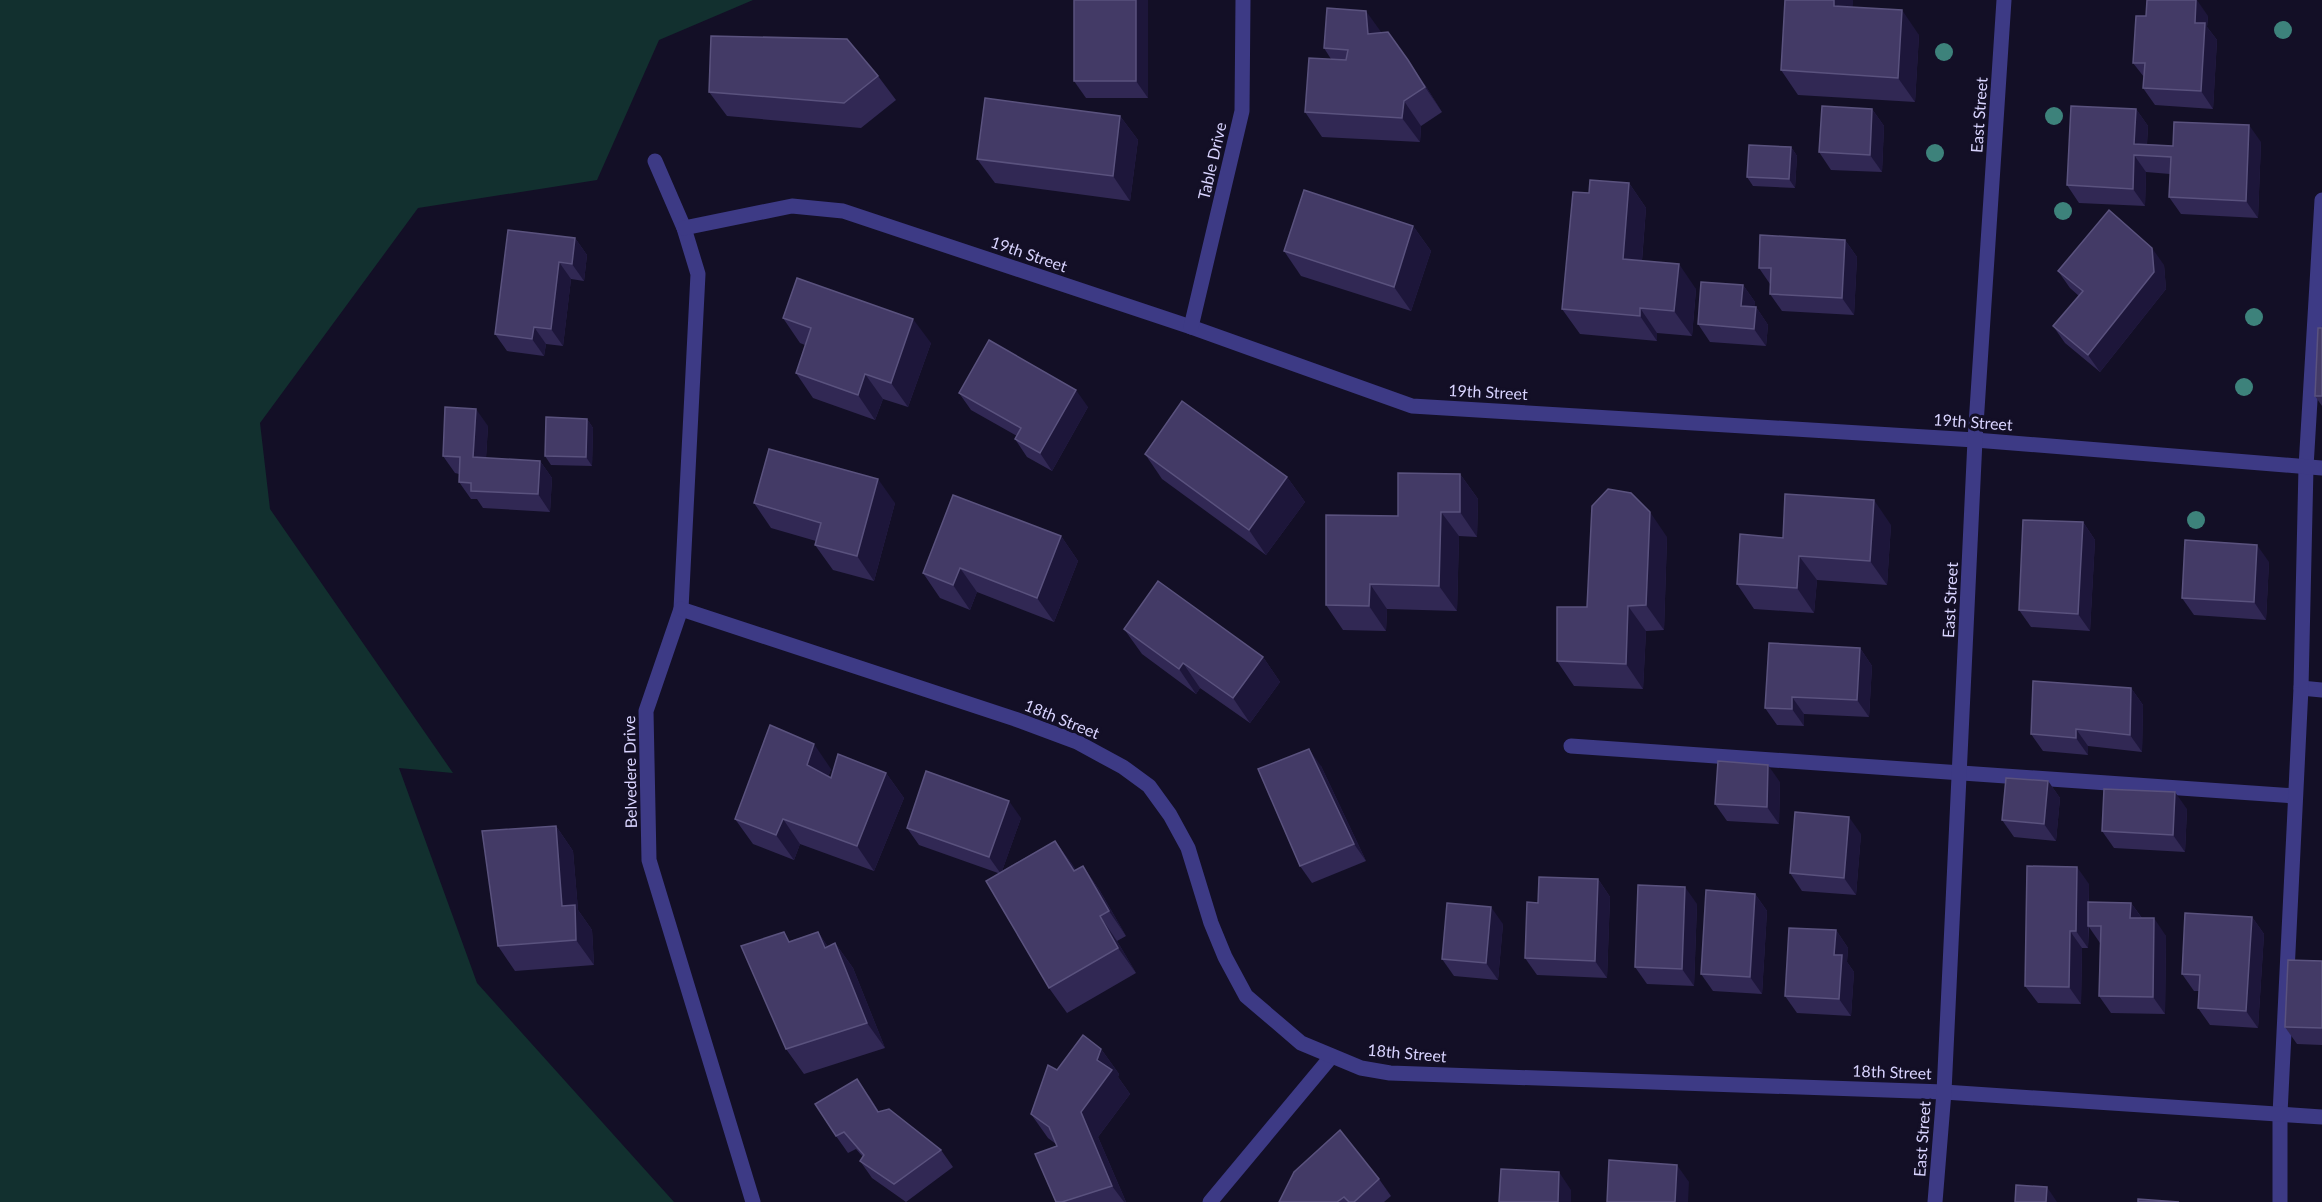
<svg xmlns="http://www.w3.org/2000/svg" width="2322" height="1202" font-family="Lato,sans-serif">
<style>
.green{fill:#12302f}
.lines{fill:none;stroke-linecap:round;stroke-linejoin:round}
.service{stroke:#3d3a85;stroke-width:15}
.minor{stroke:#3d3a85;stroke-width:15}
.tree{fill:#3d827b}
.wall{fill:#312854}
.shaded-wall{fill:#1d163a}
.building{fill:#433a66;stroke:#5a527e;stroke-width:1.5}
.labels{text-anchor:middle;stroke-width:6;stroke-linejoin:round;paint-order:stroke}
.street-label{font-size:16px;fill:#d9d4ff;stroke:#130f26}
</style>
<rect width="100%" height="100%" fill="#130f26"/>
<polygon class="green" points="0,0 753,0 659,40 597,180 418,208 260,423 270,509 453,773 399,768 477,983 674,1202 0,1202"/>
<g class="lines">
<g class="service">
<polyline points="2301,688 2322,690"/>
<polyline points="1571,746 2295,796"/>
<polyline points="1210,1202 1331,1057"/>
<polyline points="2280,1202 2280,1114 2301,688 2306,467 2322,200"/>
</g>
<g class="minor">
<polyline points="655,161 684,228 698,274 681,609 646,711 649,860 753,1202"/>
<polyline points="684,228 792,206 843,211 1191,327 1412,406 1975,440 2322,468"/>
<polyline points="1191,327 1242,111 1243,0"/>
<polyline points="681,609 1015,719 1077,742 1123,767 1149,786 1170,815 1188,848 1211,923 1225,957 1246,996 1301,1043 1361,1068 1390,1073 1944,1092 2322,1117"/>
<polyline points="1935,1202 1944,1092 1975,440 2004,0"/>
</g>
</g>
<g class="tree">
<circle cx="2283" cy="30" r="9"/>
<circle cx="1944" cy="52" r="9"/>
<circle cx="2054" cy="116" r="9"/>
<circle cx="1935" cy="153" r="9"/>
<circle cx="2063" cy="211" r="9"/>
<circle cx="2254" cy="317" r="9"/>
<circle cx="2244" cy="387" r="9"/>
<circle cx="2196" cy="520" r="9"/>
</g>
<g class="wall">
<polygon points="1148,0 1148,98 1086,98 1074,81"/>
<polygon points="1853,0 1852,7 1919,35 1915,102 1798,95 1781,70"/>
<polygon points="2208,16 2207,27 2217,40 2213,109 2155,105 2143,88 2144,77 2133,63"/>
<polygon points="1381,33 1425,85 1442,112 1421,126 1420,142 1322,137 1305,112 1331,59 1324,48"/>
<polygon points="878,76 896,100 861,128 727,116 709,92"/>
<polygon points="1872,109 1884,126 1882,172 1831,170 1819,152"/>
<polygon points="2136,109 2148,126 2147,144 2173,146 2261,142 2258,218 2181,214 2169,197 2170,174 2146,172 2145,206 2079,203 2067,185"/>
<polygon points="1120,116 1138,140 1130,201 995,183 977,159"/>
<polygon points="1791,147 1797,156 1795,188 1753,186 1747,177"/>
<polygon points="1629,183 1646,208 1642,261 1696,289 1692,336 1657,333 1657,341 1580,334 1562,309 1589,193"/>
<polygon points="1413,226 1431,251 1411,311 1301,276 1284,251"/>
<polygon points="575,238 587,255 584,281 571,279 563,346 546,344 544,356 507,351 495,334"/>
<polygon points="1845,240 1857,257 1854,315 1782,311 1770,294 1770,284 1759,268"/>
<polygon points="2164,265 2166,289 2100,372 2065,343 2053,326 2079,296 2070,288 2058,271"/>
<polygon points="1743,285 1755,302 1754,307 1756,307 1768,325 1766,346 1710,342 1698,324"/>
<polygon points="783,318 931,343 908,407 883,399 875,420 813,398 796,373 805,345 800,343"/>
<polygon points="2322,328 2322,406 2315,396"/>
<polygon points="959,393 1088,407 1052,471 1027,457 1015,439 1017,436 971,410"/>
<polygon points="587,419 593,428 592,466 551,465 545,456"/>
<polygon points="488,426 486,458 540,461 552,478 550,512 483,508 477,499 471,499 459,482 459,474 455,473 443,456"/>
<polygon points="1145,454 1287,477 1305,502 1266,555 1162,479"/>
<polygon points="1460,474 1478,499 1477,537 1459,536 1457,611 1387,609 1386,631 1343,630 1326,605 1398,516"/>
<polygon points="754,503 895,503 874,581 833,570 815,545 816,541 771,528"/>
<polygon points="2083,522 2095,540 2090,631 2031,627 2019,610"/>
<polygon points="1891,525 1887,585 1817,580 1814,613 1754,609 1737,584 1783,538"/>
<polygon points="1061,536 1078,561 1054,622 977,592 970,610 940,598 923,573"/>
<polygon points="1667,537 1664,630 1646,631 1643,689 1574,686 1557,661 1587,607"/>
<polygon points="2269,562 2266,620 2194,615 2182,598"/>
<polygon points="1124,629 1263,657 1280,682 1250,723 1200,688 1196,694 1142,654"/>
<polygon points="1860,648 1872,666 1869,717 1804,714 1804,726 1777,725 1765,708"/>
<polygon points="2131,688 2143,705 2142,752 2088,746 2088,755 2043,751 2031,734"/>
<polygon points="1321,766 1366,861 1312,883 1300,866"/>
<polygon points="831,769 828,777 831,778 886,773 904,798 874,871 800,844 794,860 753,844 735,819"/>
<polygon points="2048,781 2060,798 2056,841 2014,837 2002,820"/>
<polygon points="1780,782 1779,824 1727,821 1715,804"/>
<polygon points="2187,809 2185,852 2114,848 2102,831"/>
<polygon points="1021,818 1002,871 1055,841 1076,870 1083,866 1100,891 1126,936 1117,941 1136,973 1067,1013 1049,988 998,873 919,845 907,828"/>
<polygon points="556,826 573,851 578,910 592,930 594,965 515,971 498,946"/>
<polygon points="1861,834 1856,895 1802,891 1790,873"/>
<polygon points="1598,879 1610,897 1607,978 1537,975 1525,958 1538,903"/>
<polygon points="2089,884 2089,902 2131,903 2142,918 2166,936 2165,1014 2111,1013 2099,996 2100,943 2089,927 2088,948 2082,948 2081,1004 2038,1003 2025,986"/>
<polygon points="1755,894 1767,911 1762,994 1713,991 1701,974"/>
<polygon points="1697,904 1694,986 1647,984 1635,967"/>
<polygon points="2252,917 2264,934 2258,1028 2210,1025 2198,1008 2199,991 2194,991 2182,974"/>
<polygon points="1503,924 1498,980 1454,976 1442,959"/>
<polygon points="1836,930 1848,948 1847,962 1854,972 1851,1016 1797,1013 1785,996"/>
<polygon points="818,932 828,947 835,943 853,968 885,1048 804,1074 786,1049 790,941"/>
<polygon points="2322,961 2322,1045 2297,1044 2285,1027"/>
<polygon points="1101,1049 1119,1074 1118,1077 1130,1094 1098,1137 1126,1202 1056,1202 1057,1146 1056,1144 1048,1138 1031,1114 1057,1070"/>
<polygon points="869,1096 879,1112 941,1150 953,1167 906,1202 872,1178 860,1161 863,1157 856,1149 848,1153 836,1136"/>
<polygon points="1379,1179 1391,1196 1384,1202 1279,1202"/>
</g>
<g class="shaded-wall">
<polygon points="1136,0 1148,0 1148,98 1136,81"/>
<polygon points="1834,0 1853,0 1851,31 1834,6"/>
<polygon points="2196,0 2197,0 2208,16 2207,27 2217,40 2213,109 2201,91 2195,23"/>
<polygon points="1902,10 1919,35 1915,102 1898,78"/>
<polygon points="1366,11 1384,36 1368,34"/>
<polygon points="1408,60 1425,85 1442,112 1425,87"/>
<polygon points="1404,101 1421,126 1420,142 1402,118"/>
<polygon points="1872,109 1884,126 1882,172 1870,155"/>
<polygon points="2136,109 2148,126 2146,156 2134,144"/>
<polygon points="1120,116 1138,140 1130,201 1113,176"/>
<polygon points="2249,125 2261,142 2258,218 2246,201"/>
<polygon points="1791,147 1797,156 1795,188 1789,179"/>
<polygon points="2134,155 2146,172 2145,206 2133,189"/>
<polygon points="1629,183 1646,208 1640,284 1623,259"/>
<polygon points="1413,226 1431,251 1411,311 1394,287"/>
<polygon points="575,238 587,255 584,281 572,264"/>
<polygon points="1845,240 1857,257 1854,315 1842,298"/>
<polygon points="2152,248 2164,265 2166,289 2100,372 2088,355"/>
<polygon points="559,262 571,279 563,346 551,329"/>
<polygon points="1679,264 1696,289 1692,336 1674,311"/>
<polygon points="1743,285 1755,302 1753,323 1741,306"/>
<polygon points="1756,307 1768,325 1766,346 1754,329"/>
<polygon points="1640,308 1657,333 1657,341 1640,316"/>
<polygon points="913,319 931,343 908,407 891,383"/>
<polygon points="534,327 546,344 544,356 532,339"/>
<polygon points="865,374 883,399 875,420 858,395"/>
<polygon points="1076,390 1088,407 1052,471 1040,453"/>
<polygon points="476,409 488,426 485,474 473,457"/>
<polygon points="587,419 593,428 592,466 586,457"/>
<polygon points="540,461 552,478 550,512 538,494"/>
<polygon points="1460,474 1478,499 1477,537 1460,512"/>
<polygon points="1287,477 1305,502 1266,555 1249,530"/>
<polygon points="878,479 895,503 874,581 857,556"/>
<polygon points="1874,500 1891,525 1887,585 1870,561"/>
<polygon points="1441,512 1459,536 1457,611 1439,586"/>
<polygon points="1650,512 1667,537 1664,630 1646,605"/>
<polygon points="2083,522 2095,540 2090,631 2078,614"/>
<polygon points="1061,536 1078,561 1054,622 1037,598"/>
<polygon points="2257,545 2269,562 2266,620 2254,602"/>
<polygon points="1799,556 1817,580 1814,613 1797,588"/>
<polygon points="960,568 977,592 970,610 953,585"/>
<polygon points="1370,584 1387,609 1386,631 1369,606"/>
<polygon points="1628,606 1646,631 1643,689 1626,664"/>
<polygon points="1860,648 1872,666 1869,717 1857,700"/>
<polygon points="1263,657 1280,682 1250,723 1233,698"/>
<polygon points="1183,663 1200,688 1196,694 1179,669"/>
<polygon points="2131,688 2143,705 2142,752 2130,735"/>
<polygon points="1792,697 1804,714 1804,726 1792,709"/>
<polygon points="2076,729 2088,746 2088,755 2076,738"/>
<polygon points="814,744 831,769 824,790 807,765"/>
<polygon points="1309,749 1321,766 1366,861 1354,844"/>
<polygon points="1768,765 1780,782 1779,824 1767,807"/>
<polygon points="886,773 904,798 874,871 857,846"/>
<polygon points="2048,781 2060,798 2056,841 2044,824"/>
<polygon points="2175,792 2187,809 2185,852 2173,835"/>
<polygon points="1009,801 1021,818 1001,874 989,857"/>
<polygon points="1849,817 1861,834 1856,895 1844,878"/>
<polygon points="783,819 800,844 794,860 776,835"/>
<polygon points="556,826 573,851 578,910 592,930 594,965 576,940 562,906"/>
<polygon points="1055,841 1073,865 1091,896 1074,871"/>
<polygon points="1083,866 1100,891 1126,936 1109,911"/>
<polygon points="2077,867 2089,884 2088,948 2076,931"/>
<polygon points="1598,879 1610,897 1607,978 1595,961"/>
<polygon points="1685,887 1697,904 1694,986 1682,969"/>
<polygon points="1755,894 1767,911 1762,994 1750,977"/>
<polygon points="2131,903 2143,920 2130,918"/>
<polygon points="1491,907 1503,924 1498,980 1486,963"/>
<polygon points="1100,916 1117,941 1136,973 1118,948"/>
<polygon points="2252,917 2264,934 2258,1028 2246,1011"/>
<polygon points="2154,918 2166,936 2165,1014 2153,997"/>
<polygon points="1836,930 1848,948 1847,962 1854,972 1851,1016 1839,999 1834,955"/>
<polygon points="2070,931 2082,948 2081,1004 2069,987"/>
<polygon points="818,932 835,957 825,948"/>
<polygon points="835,943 853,968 885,1048 867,1023"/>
<polygon points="1101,1049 1119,1074 1118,1077 1130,1094 1098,1137 1126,1202 1124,1202 1112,1186 1081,1112"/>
<polygon points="857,1079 869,1096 890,1129 878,1112"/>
<polygon points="1677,1165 1689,1182 1688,1202 1675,1202"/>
<polygon points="1559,1172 1571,1190 1571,1202 1558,1202"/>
<polygon points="2047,1187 2057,1202 2046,1202"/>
</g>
<g class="building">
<rect x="1074" y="0" width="62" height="81"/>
<polygon points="1785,0 1834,0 1834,6 1902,10 1898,78 1781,70"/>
<polygon points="2147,0 2196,0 2195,23 2205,23 2201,91 2143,88 2145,63 2133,63 2136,16 2146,16"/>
<polygon points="1327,8 1366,11 1368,34 1388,32 1408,60 1425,87 1404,101 1402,118 1305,112 1309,58 1346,60 1348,50 1324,48"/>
<polygon points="711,36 847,39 878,76 844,103 709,92"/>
<polygon points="985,98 1120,116 1113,176 977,159"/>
<polygon points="1822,106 1872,109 1870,155 1819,152"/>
<polygon points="2071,106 2136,109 2134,144 2173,146 2174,122 2249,125 2246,201 2169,197 2171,157 2134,155 2133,189 2067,185"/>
<polygon points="1749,145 1791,147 1789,179 1747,177"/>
<polygon points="1590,180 1629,183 1623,259 1679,264 1674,311 1640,308 1640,316 1562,309 1573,192 1589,193"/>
<polygon points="1304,190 1413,226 1394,287 1284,251"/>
<polygon points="2109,210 2152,248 2154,272 2088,355 2053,326 2083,291 2058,271"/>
<polygon points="508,230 575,238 572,264 559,262 551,329 534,327 532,339 495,334"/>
<polygon points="1760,235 1845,240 1842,298 1770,294 1771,268 1759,268"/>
<polygon points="797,278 913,319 891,383 865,374 858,395 796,373 811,328 783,318"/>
<polygon points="1701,282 1743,285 1741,306 1756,307 1754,329 1698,324"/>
<polygon points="2318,328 2322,328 2322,396 2315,396"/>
<polygon points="989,340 1076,390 1040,453 1015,439 1021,428 959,393"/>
<polygon points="1182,401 1287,477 1249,530 1145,454"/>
<polygon points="445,407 476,409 473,457 540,461 538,494 471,491 471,483 459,482 460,457 443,456"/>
<polygon points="546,417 587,419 586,457 545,456"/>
<polygon points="769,449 878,479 857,556 815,545 821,523 754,503"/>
<polygon points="1398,473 1460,474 1460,512 1441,512 1439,586 1370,584 1369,606 1326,605 1326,515 1398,516"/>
<polygon points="1608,489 1631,493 1650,512 1646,605 1628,606 1626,664 1557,661 1557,607 1587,607 1592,506"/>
<polygon points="1785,494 1874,500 1870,561 1799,556 1797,588 1737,584 1740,534 1783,538"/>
<polygon points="953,495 1061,536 1037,598 960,568 953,585 923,573"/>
<polygon points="2023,520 2083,522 2078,614 2019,610"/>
<polygon points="2185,540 2257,545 2254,602 2182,598"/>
<polygon points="1158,581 1263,657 1233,698 1183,663 1179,669 1124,629"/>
<polygon points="1769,643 1860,648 1857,700 1792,697 1792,709 1765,708"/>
<polygon points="2033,681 2131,688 2130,735 2076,729 2076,738 2031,734"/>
<polygon points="770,725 814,744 807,765 831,778 838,754 886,773 857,846 783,819 776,835 735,819"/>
<polygon points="1309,749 1354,844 1300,866 1258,769"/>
<polygon points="1718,761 1768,765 1767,807 1715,804"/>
<polygon points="926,771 1009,801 989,857 907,828"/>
<polygon points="2006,778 2048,781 2044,824 2002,820"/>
<polygon points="2104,789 2175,792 2173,835 2102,831"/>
<polygon points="1795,812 1849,817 1844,878 1790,873"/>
<polygon points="556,826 562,906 575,905 576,940 498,946 482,831"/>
<polygon points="1055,841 1074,871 1083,866 1109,911 1100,916 1118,948 1049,988 986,881"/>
<polygon points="2027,866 2077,867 2076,931 2070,931 2069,987 2025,986"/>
<polygon points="1539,877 1598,879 1595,961 1525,958 1527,902 1538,903"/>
<polygon points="1638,885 1685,887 1682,969 1635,967"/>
<polygon points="1706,890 1755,894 1750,977 1701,974"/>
<polygon points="2088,902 2131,903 2130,918 2154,918 2153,997 2099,996 2101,926 2088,926"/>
<polygon points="1447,903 1491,907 1486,963 1442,959"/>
<polygon points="2185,913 2252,917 2246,1011 2198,1008 2200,975 2182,974"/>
<polygon points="1789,928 1836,930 1834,955 1842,955 1839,999 1785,996"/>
<polygon points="784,932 789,942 818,932 825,948 835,943 867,1023 786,1049 741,946"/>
<polygon points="2288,960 2322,961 2322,1028 2285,1027"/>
<polygon points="1083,1035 1101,1049 1097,1060 1112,1070 1081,1112 1112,1186 1062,1202 1056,1202 1035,1154 1057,1146 1049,1127 1031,1114 1048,1065 1057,1070"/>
<polygon points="857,1079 878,1112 889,1109 941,1150 894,1184 860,1161 864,1155 844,1132 836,1136 815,1104"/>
<polygon points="1340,1130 1379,1179 1354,1202 1349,1202 1344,1197 1337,1202 1279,1202 1294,1172"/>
<polygon points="1609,1160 1677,1165 1675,1202 1607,1202"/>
<polygon points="1501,1169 1559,1172 1558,1202 1499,1202"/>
<polygon points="2016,1185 2047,1187 2046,1202 2015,1202"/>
<polygon points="2138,1199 2179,1202 2138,1202"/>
</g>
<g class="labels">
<g class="street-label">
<text transform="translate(1979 115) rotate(-86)" y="6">East Street</text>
<text transform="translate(1212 161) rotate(-77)" y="6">Table Drive</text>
<text transform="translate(1029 254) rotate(19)" y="6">19th Street</text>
<text transform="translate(1488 392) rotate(3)" y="6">19th Street</text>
<text transform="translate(1973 422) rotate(4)" y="6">19th Street</text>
<text transform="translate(1950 600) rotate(-87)" y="6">East Street</text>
<text transform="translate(1062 719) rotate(22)" y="6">18th Street</text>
<text transform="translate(630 772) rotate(-91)" y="6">Belvedere Drive</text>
<text transform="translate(1407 1053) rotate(5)" y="6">18th Street</text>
<text transform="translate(1892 1072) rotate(2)" y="6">18th Street</text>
<text transform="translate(1922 1139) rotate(-86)" y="6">East Street</text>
</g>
</g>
</svg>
